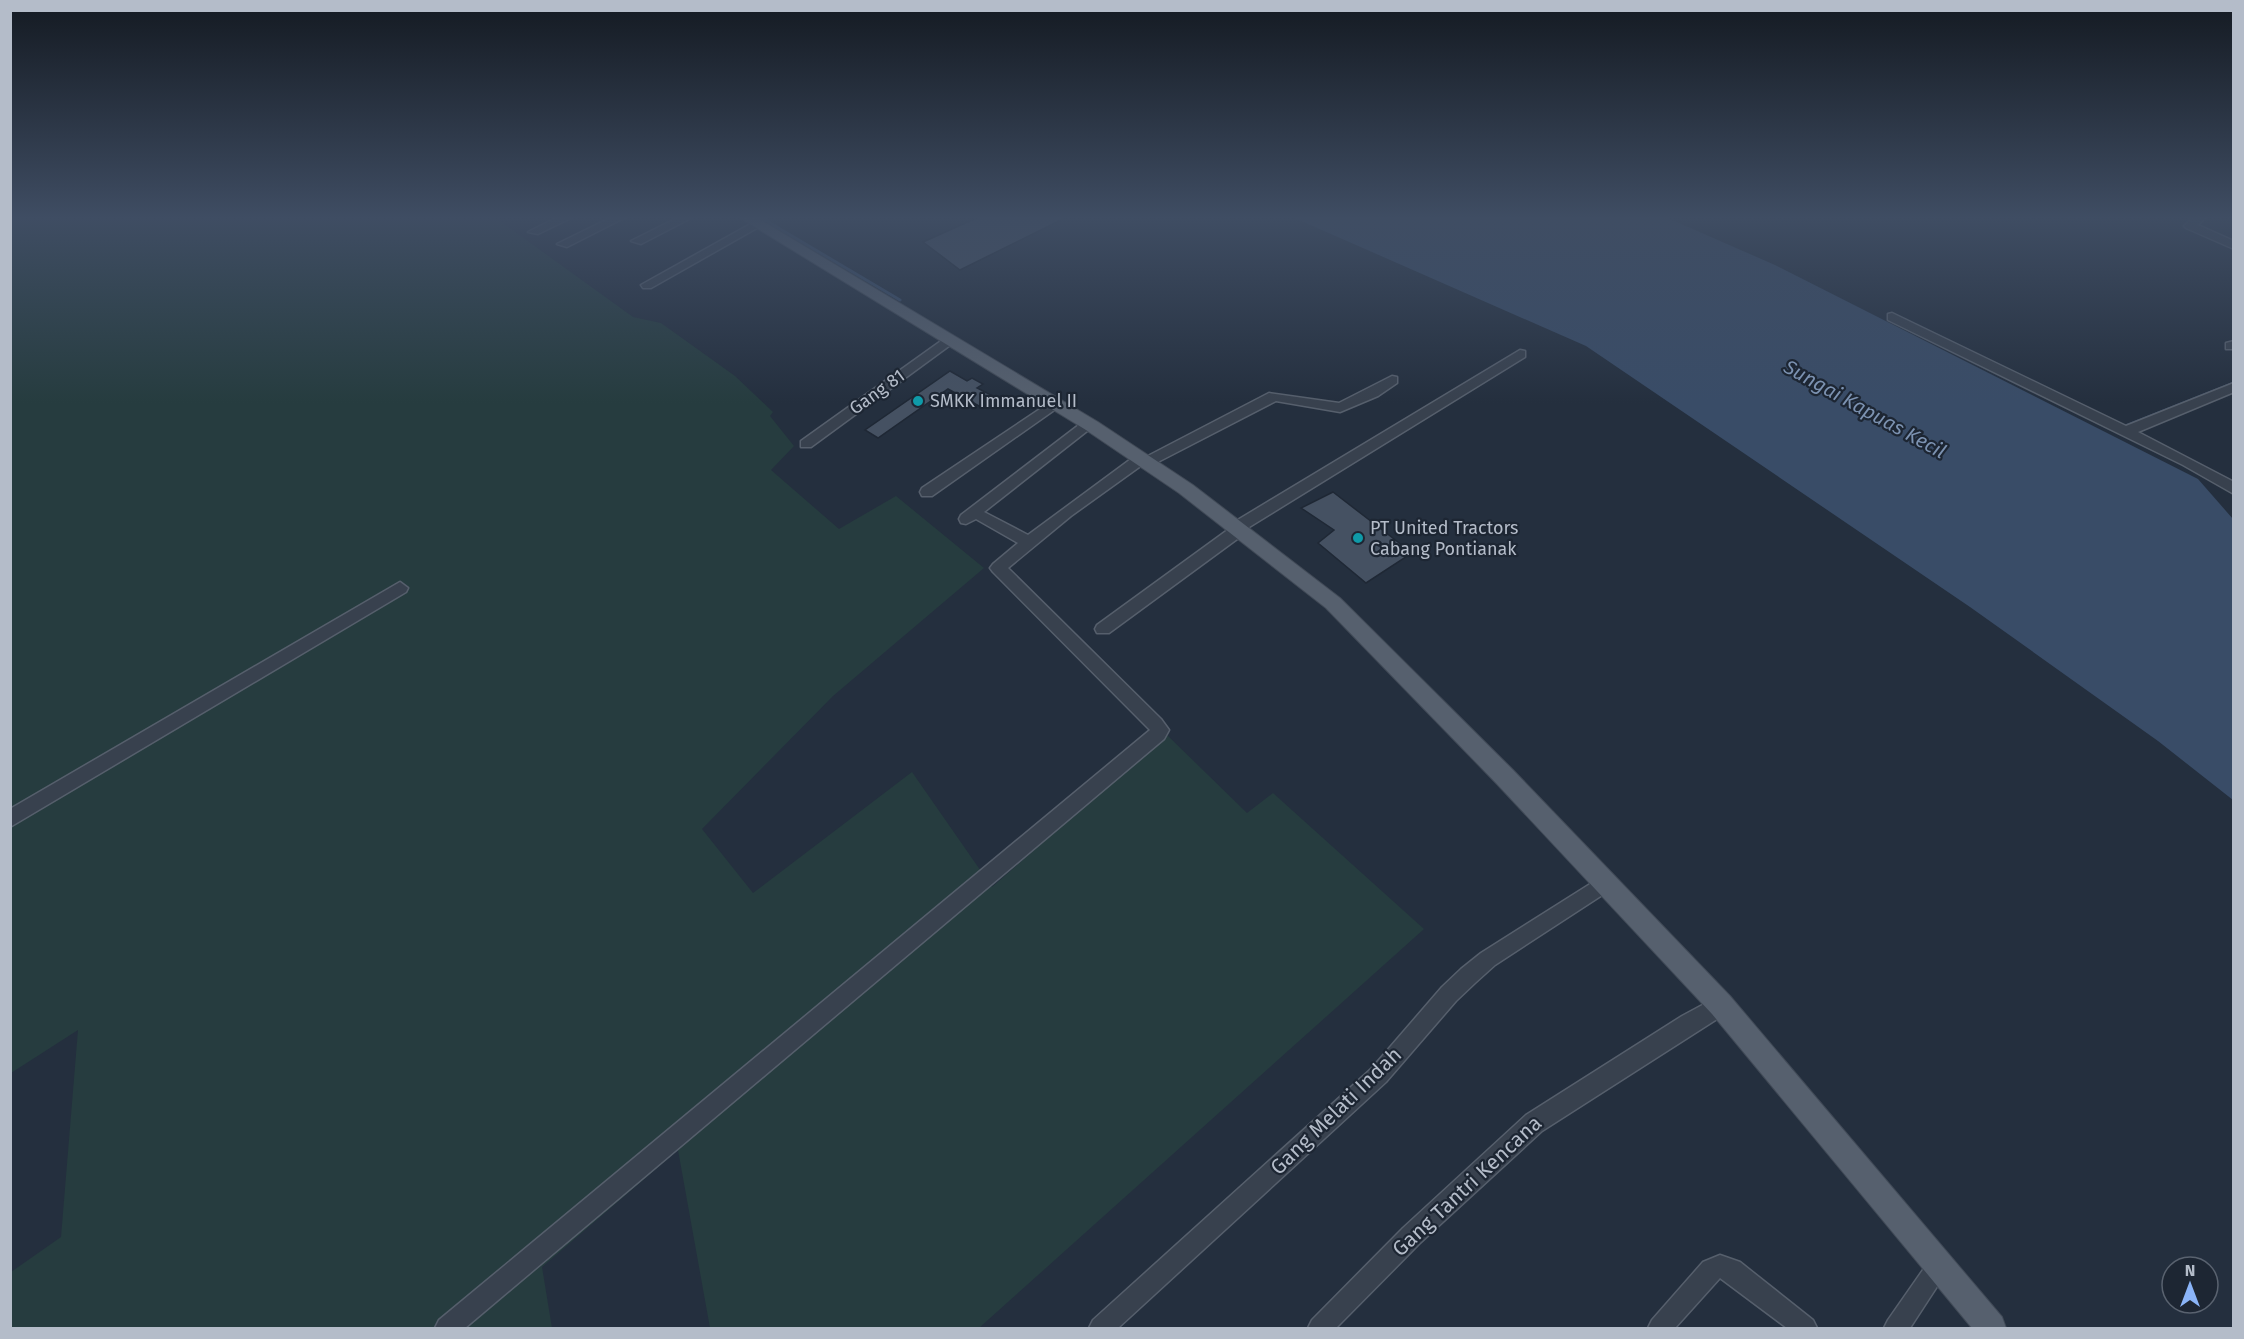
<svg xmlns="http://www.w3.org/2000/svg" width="2244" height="1339" font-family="'Fira Sans',sans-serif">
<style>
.green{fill:#263c3f}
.water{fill:#394c67}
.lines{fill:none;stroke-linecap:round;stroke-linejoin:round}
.stream{stroke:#394c67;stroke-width:3}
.building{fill:#455162;stroke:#1f2835;stroke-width:1.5}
.minor-casing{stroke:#565f6c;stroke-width:3}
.major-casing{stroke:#414a57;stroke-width:2}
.minor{fill:#38414e;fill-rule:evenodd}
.major{fill:#56606e;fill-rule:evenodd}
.culture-dot{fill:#0f9aa8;stroke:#1d2633;stroke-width:2}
.labels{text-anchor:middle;stroke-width:4.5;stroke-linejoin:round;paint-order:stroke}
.street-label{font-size:18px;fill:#b4bcc9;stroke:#1d2633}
.poi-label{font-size:18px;fill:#b4bcc9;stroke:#1d2633;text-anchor:start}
.water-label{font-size:20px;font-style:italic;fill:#7c92b1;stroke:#1d2633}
.near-street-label{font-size:21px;fill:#b4bcc9;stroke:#1d2633}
</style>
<rect width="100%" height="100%" fill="#242f3e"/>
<polygon class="green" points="11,216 493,216 633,317 661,323 735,376 773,412 770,416 794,446 771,470 839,529 896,496 984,568 833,696 702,829 753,893 912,772 992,887 1166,734 1247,813 1273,793 1424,929 979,1328 710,1328 678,1150 542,1267 552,1328 11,1328 11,1272 61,1237 78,1030 11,1073"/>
<polygon class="water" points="1290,216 1663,216 1775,265 2198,479 2233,519 2233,800 2158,741 1970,607 1586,346"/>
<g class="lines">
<g class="stream">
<polyline points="758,216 900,300"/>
<polyline points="2123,427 2234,383"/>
</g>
</g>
<g class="building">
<polygon points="981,216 1069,216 960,270 923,242"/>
<polygon points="950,371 967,381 972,378 983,384 977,388 993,396 979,406 948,389 878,438 865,430"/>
<polygon points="1333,492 1385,532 1412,553 1366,583 1318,543 1334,530 1301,508"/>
</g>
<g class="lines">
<defs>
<g id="minor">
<polygon points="560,216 575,216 538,234 528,232"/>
<polygon points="614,216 628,216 567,247 557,244"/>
<polygon points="681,216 695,216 641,244 631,241"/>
<polygon points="2195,216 2207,216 2198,225 2234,241 2234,249 2186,228 2184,226"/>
<polygon points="754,222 764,224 651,288 643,288 641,285"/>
<polygon points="1892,313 2126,426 2234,383 2234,392 2138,432 2234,482 2234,494 2183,465 1888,320 1888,314"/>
<polygon points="948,336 954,340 953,343 811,447 801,447 801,441"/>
<polygon points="2234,341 2234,349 2226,349 2226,343"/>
<polygon points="1520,350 1525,351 1525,357 1246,529 1244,534 1109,633 1097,633 1095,629 1097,625 1229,529 1231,524"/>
<polygon points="1392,376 1397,377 1397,383 1378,396 1340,412 1276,401 1152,465 1142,465 1071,516 1008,568 1161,719 1169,730 1164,739 465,1328 435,1328 439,1320 1150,730 993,572 990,568 993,564 1018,543 976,519 966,524 961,523 959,519 961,515 1084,421 1089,419 1096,424 984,512 1028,535 1135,456 1146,457 1269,393 1339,403"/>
<polygon points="1055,399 1062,403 1060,406 932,496 922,496 920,492 922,488"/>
<polygon points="400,582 408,588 406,592 10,827 10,809"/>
<polygon points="1606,874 1613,876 1615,882 1613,888 1495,965 1475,983 1456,1001 1386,1082 1118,1328 1089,1328 1093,1320 1372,1068 1442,987 1461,969 1481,953"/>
<polygon points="1721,995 1728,998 1731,1005 1728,1012 1542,1131 1419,1244 1336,1328 1308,1328 1312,1320 1403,1228 1526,1115 1682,1016"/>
<polygon points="1940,1254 1948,1257 1951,1265 1910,1328 1884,1328 1888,1320 1932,1257"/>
<polygon points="1720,1255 1740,1262 1813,1320 1817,1328 1787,1328 1720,1278 1675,1328 1648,1328 1652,1320 1703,1262"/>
</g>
<polygon id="major" points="737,216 754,216 1098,422 1193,485 1340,598 1513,770 1730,996 2002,1317 2006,1328 1972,1328 1712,1014 1497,784 1326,608 1179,493 1086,430"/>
</defs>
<use href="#minor" class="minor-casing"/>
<use href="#major" class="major-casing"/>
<use href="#minor" class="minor"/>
<use href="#major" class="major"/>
</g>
<linearGradient id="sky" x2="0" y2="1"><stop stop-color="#141a22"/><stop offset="0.54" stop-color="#3f4d63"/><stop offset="1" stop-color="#3f4d63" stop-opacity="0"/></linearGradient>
<rect width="2244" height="403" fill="url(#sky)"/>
<g class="culture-dot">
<circle cx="918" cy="401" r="6"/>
<circle cx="1358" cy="538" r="6"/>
</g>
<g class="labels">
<g class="street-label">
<text transform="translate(877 392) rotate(-36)" y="6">Gang 81</text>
</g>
<g class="poi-label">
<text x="930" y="407">SMKK Immanuel II</text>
<text x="1370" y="534">PT United Tractors<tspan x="1370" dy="21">Cabang Pontianak</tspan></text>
</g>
<g class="water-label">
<text transform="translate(1865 409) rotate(29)" y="7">Sungai Kapuas Kecil</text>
</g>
<g class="near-street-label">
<text transform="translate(1336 1111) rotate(-44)" y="7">Gang Melati Indah</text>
<text transform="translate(1467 1186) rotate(-43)" y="7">Gang Tantri Kencana</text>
</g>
</g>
<rect width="2244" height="1339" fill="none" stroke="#b4bcc9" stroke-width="24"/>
<g transform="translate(2190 1285)"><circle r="28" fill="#1d2633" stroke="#59626f" stroke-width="1.5"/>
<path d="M0-4.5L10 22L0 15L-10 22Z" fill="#8ab4f8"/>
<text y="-9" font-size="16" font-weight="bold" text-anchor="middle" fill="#b4bcc9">N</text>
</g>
</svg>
